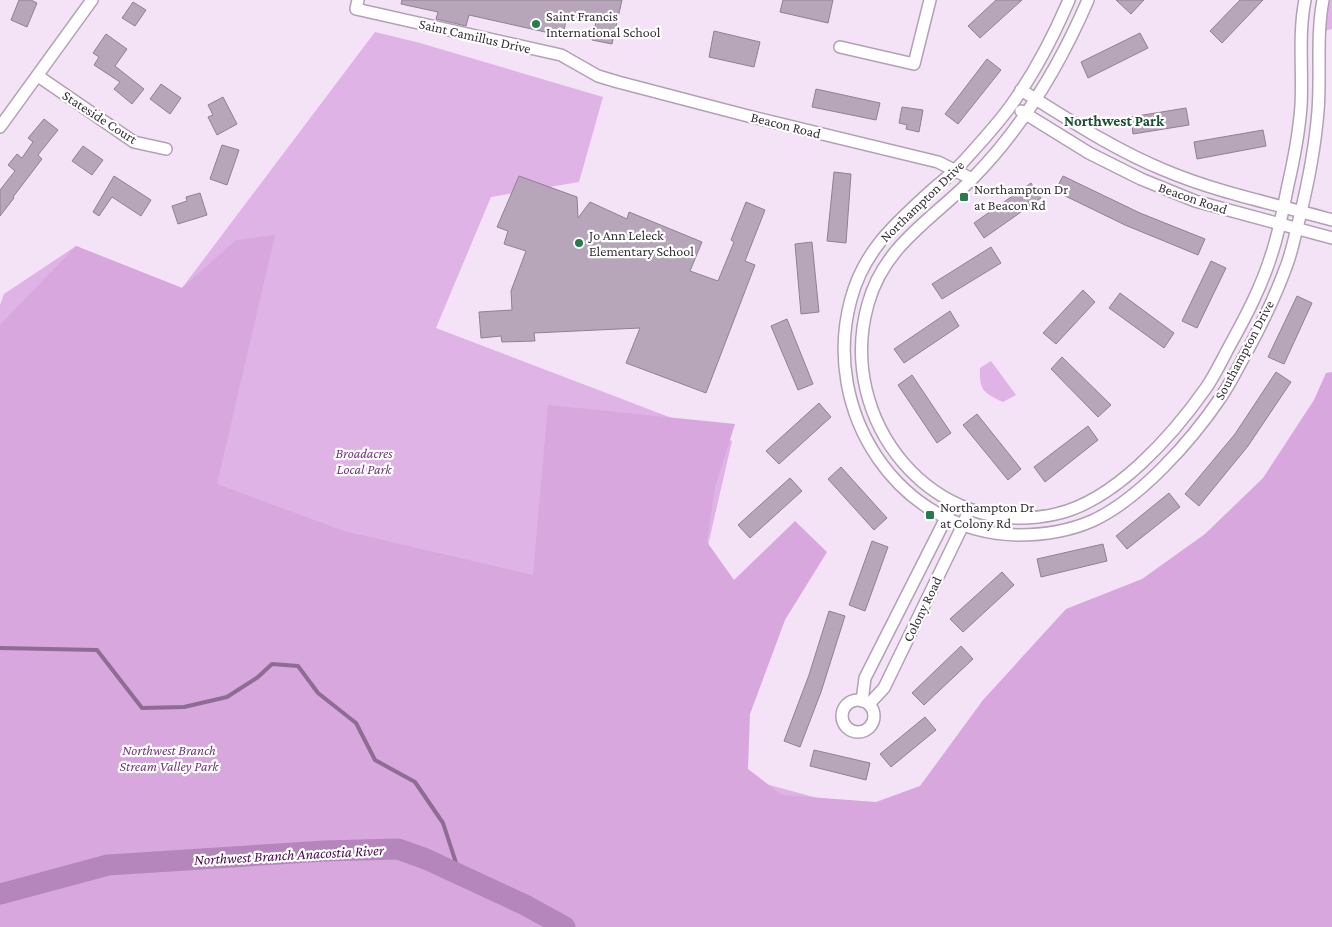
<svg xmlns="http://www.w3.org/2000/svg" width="1332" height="927" font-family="'Crimson Pro',serif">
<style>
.green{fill:#dfb3e5}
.forest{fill:#d7a7de}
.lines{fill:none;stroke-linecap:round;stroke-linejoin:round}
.stream{stroke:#8f6c94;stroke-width:4}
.river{stroke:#b486bb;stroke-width:21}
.building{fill:#b7a6b9;stroke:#908092}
.minor-casing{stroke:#b2a1b4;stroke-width:14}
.minor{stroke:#fff;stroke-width:11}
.poi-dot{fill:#277c4e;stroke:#fff;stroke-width:2}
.labels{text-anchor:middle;stroke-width:4.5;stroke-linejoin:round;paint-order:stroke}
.poi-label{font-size:14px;fill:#383139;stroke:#fff;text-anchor:start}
.street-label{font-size:14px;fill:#383139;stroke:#fff}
.park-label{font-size:14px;font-style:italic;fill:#703779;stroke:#fff}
.neighbourhood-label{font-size:15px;font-weight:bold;fill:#185132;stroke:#fff}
.water-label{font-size:15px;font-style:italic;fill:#470c4f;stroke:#fff}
</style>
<rect width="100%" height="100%" fill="#f4e3f7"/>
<g class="green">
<polygon points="1328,0 1332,0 1332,29 1324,31"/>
<polygon points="375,32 420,43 603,97 579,182 491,197 436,328 732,441 671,706 665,757 847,806 1332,927 0,927 0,305 4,294 76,246 182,288"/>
<path d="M991,361L1016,395L1003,402C984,393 979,391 980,368Z"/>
</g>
<polygon class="forest" points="275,235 217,484 344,531 533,575 548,405 735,424 715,487 707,542 734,580 795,521 827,552 785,620 750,714 748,769 782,795 876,802 920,786 983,700 1066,609 1142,579 1205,534 1263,478 1314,400 1326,373 1332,372 1332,927 0,927 0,325 76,246 182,288 236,240"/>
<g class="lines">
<polyline class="stream" points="0,648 97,650 142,708 184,707 227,697 258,677 272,664 298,666 318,693 356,723 375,760 415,782 443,823 460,875"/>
<polyline class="river" points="0,894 108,865 324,851 398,849 426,859 525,905 565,927"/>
</g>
<g class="building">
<polygon points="19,0 31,0 37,3 27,27 11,20"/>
<polygon points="402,0 622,0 612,44 592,40 596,22 567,15 563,36 469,15 466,26 436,19 438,12 401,4"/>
<polygon points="783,0 833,0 828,23 780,12"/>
<polygon points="996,0 1022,0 980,38 968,26"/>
<polygon points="1116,0 1144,0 1131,14"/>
<polygon points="1240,0 1263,0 1222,43 1210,31"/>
<polygon points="133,2 146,10 135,26 122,18"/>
<polygon points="714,31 760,42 754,67 709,57"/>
<polygon points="1140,33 1148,48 1088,78 1081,62"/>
<polygon points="106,34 127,49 115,66 144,89 132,104 114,89 120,82 94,65 99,57 93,53"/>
<polygon points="987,59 1001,70 958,124 945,114"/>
<polygon points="161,84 181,98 170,114 150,99"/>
<polygon points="816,89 880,103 876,120 812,107"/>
<polygon points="223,97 237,124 217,135 208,117 213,115 208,105"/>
<polygon points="902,107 923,110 919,132 906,129 907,125 899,123"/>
<polygon points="1186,108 1189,125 1133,134 1131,117"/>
<polygon points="44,119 58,130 38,155 42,159 13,197 14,198 0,216 0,190 15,171 8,165 17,154 22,158 33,142 28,138"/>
<polygon points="1263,130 1266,146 1197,159 1194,142"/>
<polygon points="222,145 239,150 227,185 210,179"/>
<polygon points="83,146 103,160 92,175 72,161"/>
<polygon points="834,172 851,174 846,243 827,241"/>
<polygon points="114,176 151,200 141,216 112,197 99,216 93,212"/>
<polygon points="519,176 577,197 578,218 590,202 627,219 629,212 702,242 690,271 718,281 734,242 731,240 746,202 765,210 745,261 755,265 706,393 626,363 640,328 534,333 535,341 502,342 501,336 481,338 479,312 512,310 511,291 526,251 504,244 508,231 497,227"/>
<polygon points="1063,176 1140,213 1205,239 1198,255 1125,225 1055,191"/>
<polygon points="1031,183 1041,198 984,238 974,223"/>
<polygon points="200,193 207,215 178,224 172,206 187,201 186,197"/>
<polygon points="812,242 819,312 801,314 795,244"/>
<polygon points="991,247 1001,263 942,299 932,284"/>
<polygon points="1211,261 1226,268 1197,328 1182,321"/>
<polygon points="1083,290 1095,302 1056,344 1043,333"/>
<polygon points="1120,293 1174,333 1164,348 1109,308"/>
<polygon points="1297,296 1312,303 1284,364 1268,357"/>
<polygon points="950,311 959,326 904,363 894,349"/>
<polygon points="787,319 813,384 798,390 771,326"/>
<polygon points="1062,357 1111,405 1098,417 1051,369"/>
<polygon points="1276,372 1291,382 1248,446 1199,506 1185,494 1235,434"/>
<polygon points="912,375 951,433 937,443 898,385"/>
<polygon points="819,403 831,417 779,464 766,451"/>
<polygon points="977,414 1021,469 1008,480 963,425"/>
<polygon points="1088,426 1098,440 1045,482 1034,467"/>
<polygon points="841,467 887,518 874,530 828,479"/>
<polygon points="790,478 802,491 750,538 738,525"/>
<polygon points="1169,493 1180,507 1127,549 1116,536"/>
<polygon points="872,541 888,547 865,611 849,605"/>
<polygon points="1103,544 1107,561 1041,577 1037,559"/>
<polygon points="1002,572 1014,585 963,632 950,619"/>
<polygon points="829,611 845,616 821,692 800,747 784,741 809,675"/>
<polygon points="961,646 973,659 924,705 912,693"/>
<polygon points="925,717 936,730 891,767 880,754"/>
<polygon points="814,750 870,763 866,780 810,766"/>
</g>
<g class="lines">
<defs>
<g id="minor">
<polyline points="358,0 356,9 561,55 598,76 618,82 748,116 938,162 972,179"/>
<path d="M1069,0C1054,35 1035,72 1012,104C998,124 980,143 963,162C954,172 943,181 932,190C896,223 864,250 851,299C820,411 898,533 1018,535C1043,535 1069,531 1092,521C1140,499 1192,440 1221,397C1230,384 1237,369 1245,355C1261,326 1275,297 1286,267C1292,252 1295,235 1299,220C1308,184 1315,148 1318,111C1321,74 1316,37 1323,0"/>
<path d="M1088,0C1060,65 1023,127 973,178C933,219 884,245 868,304C835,420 933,542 1056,514C1115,501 1173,435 1206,388C1215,375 1222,360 1229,347C1245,318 1261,288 1271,256C1279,233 1283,209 1288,185C1294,159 1299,133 1301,106C1303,71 1298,35 1305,0"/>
<polyline points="840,47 914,64 930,0"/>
<polyline points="38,76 134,142 166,149"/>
<path d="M1021,90C1068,119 1113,149 1164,170C1218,193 1276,204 1332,220"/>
<polyline points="1021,111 1089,153 1141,179 1195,201 1332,238"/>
<polyline points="0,127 92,0"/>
<circle cx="858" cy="716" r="16"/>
<polyline points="862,701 865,678 949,512"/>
<polyline points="869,704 884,688 963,525 969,509"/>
</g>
</defs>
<use href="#minor" class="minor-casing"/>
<use href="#minor" class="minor"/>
</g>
<g class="poi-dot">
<circle cx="536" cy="24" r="5"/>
<rect x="959" y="192" width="10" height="10" rx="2.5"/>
<circle cx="579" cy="243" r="5"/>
<rect x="925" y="510" width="10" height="10" rx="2.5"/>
</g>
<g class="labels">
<g class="poi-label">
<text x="546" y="21">Saint Francis<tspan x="546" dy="16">International School</tspan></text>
<text x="974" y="194">Northampton Dr<tspan x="974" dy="16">at Beacon Rd</tspan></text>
<text x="589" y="240">Jo Ann Leleck<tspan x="589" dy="16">Elementary School</tspan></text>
<text x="940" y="512">Northampton Dr<tspan x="940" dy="16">at Colony Rd</tspan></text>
</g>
<g class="street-label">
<text transform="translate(475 36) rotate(13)" y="5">Saint Camillus Drive</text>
<text transform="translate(100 117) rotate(33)" y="5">Stateside Court</text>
<text transform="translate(786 125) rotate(14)" y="5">Beacon Road</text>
<text transform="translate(1193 198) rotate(19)" y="5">Beacon Road</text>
<text transform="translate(922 201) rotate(-44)" y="5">Northampton Drive</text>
<text transform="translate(1244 350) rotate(-62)" y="5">Southampton Drive</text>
<text transform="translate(922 609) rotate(-64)" y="5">Colony Road</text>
</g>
<g class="park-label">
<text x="364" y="458">Broadacres<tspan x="364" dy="16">Local Park</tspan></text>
<text x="169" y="755">Northwest Branch<tspan x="169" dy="16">Stream Valley Park</tspan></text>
</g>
<g class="neighbourhood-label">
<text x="1114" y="126">Northwest Park</text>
</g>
<g class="water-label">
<text transform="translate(289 855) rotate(-3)" y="5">Northwest Branch Anacostia River</text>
</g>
</g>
</svg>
